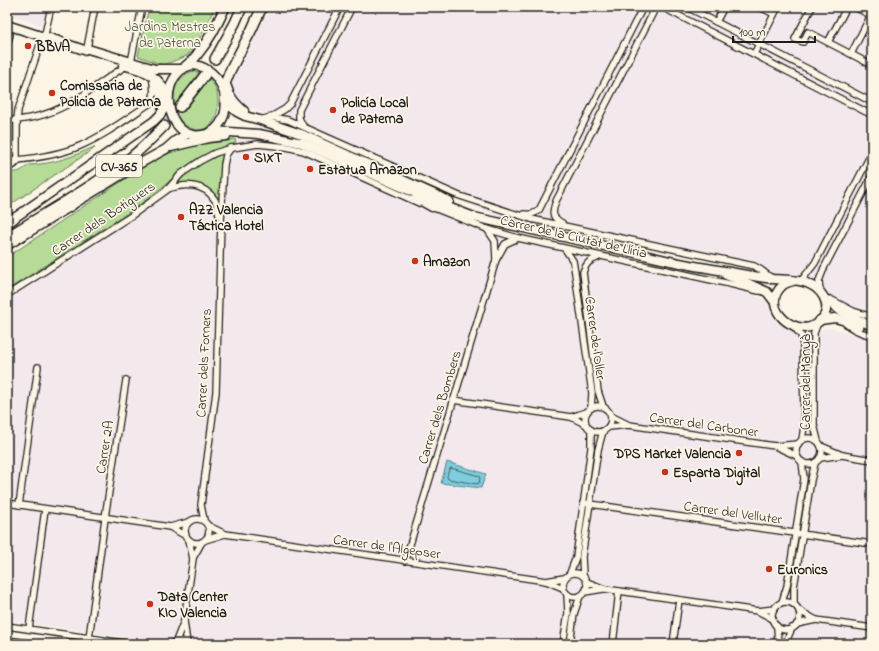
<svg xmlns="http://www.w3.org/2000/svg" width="879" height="651" font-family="'Indie Flower',sans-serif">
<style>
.built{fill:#f3e8ec}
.green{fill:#b5db97;stroke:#687c5a}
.water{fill:#7eccdc;stroke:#57868f}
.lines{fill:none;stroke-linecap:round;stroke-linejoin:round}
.shore{stroke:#436269;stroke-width:1}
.primary-tunnel{stroke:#dad4c7;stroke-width:9;stroke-dasharray:9 4.5;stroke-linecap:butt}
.street-casing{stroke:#1c1c1c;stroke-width:8}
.secondary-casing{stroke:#1c1c1c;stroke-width:11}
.primary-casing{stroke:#1c1c1c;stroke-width:12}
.street{stroke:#fcf5e5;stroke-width:5.5}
.secondary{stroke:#fcf5e5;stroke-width:8}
.primary{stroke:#fcf5e5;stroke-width:9}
.poi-dot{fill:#c8321e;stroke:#fcf5e5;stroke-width:1.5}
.labels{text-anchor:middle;stroke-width:3.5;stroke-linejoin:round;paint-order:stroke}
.shield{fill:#fcf5e5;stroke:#5f5d58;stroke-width:1}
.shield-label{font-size:13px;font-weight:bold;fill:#1c1c1c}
.park-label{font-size:14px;fill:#4a5541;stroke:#fcf5e5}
.poi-label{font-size:14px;font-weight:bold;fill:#1c1c1c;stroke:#fcf5e5;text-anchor:start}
.street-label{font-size:14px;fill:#1c1c1c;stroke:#fcf5e5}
</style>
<rect width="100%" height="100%" fill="#fcf5e5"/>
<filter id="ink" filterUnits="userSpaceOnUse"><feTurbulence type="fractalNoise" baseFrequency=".025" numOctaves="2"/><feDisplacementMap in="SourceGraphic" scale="8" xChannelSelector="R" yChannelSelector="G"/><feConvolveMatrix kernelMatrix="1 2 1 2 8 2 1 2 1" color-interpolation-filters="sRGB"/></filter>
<g filter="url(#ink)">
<g class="built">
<polygon points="7,7 46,7 43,26 7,14"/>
<polygon points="270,7 872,7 872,322 831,296 823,288 801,277 792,278 498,217 234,101 230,87"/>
<polygon points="241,139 293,145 444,211 503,232 718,278 734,282 768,302 775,319 792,331 816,330 829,328 863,336 872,336 872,644 169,644 7,620 7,282 226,141"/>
</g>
<g class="green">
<polygon points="149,7 215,7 201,36 187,56 163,65 138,56"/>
<path d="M194,71L199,73L176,104L184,112L209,79C215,84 218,93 218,101C219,148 165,133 175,89C178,80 184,73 194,71Z"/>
<polygon points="235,139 236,144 225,147 185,168 153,195 134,209 7,290 7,257 154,160 170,153 192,145"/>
<path d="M94,147L95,148L7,207V171C11,172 16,173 20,171C24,169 26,167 29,165C53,164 72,157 94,147Z"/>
<path d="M222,154L223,155L221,161L220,203L201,186L194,183H177C188,169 207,161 222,154Z"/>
</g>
<polygon class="water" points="447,462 486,474 481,488 441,483"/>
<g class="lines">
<path class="shore" d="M451,468L479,476L480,478L479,483L477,484L448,479C446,477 448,470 451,468Z"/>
<polyline class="primary-tunnel" points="164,126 180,107"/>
<defs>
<g id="street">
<polyline points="662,7 872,115"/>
<polyline points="687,7 872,102"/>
<polyline points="760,7 774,14"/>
<polyline points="812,7 795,39 803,42 808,32 872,65"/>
<polyline points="855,7 872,16"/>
<polyline points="716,22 724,7"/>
<polyline points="45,34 51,7"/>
<path d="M42,39L18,110L17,120V160C37,158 61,154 80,146C106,135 129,117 152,102C155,93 154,86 152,77"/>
<polyline points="828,42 847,7"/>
<polyline points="7,44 10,35"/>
<polyline points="87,48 95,7"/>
<polyline points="754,54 778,7"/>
<polyline points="851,54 871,15"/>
<polyline points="131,62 142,7"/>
<polyline points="271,117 285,109 290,104 340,7"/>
<path d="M7,120C17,121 25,119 35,117C71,109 95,85 126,66"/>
<polyline points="260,120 271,117 288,120 457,195 531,219 754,266 761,270 770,277"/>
<polyline points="303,126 299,118 299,110 352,7"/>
<path d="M167,189C185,184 203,182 215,200C217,205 218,211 219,215"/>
<polyline points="429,206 487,229 518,238 730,284 759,291"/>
<path d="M524,214C531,215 534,214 539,210L643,7"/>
<path d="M562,223C551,217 552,212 556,201L656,7"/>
<polyline points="487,229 495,241 496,259"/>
<polyline points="565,249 573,261 575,273 592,393 591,408"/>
<path d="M599,257C589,261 587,262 583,272L598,391L603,406"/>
<polyline points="801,281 815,263 872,152"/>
<polyline points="820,292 819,281 824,268 872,176"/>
<polyline points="7,295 131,216 167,190 181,174 200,161 215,153 232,148 258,144 287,147 304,151 419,203"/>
<polyline points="830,299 853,311 872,317"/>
<path d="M843,321C850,329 861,333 872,336"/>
<polyline points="793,326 801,335 803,345 804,426 802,440"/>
<polyline points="453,400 571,417 585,424"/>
<circle cx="598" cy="419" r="13"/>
<polyline points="611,416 629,425"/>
<polyline points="571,417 586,412"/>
<polyline points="609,427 629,425 775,446 798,444"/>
<circle cx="809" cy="451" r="13"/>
<polyline points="818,441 814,425 814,333 818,322"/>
<polyline points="775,446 797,456"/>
<polyline points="821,446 842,455 872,460"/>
<polyline points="820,458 842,455"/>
<polyline points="7,503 170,527 186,536"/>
<polyline points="583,503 872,544"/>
<polyline points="19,505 38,367"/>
<circle cx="197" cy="531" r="12"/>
<polyline points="204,520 201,505 216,392 221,222 224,165 226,155 231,148"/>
<polyline points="209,526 225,534 546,581 563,588"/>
<polyline points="170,527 189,522"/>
<polyline points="205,540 225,534"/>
<polyline points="193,558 202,542"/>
<polyline points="405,561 496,260 505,244 518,238"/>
<circle cx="575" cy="585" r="12"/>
<polyline points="570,573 576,557 591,448 591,430"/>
<polyline points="583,575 582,557 598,450 603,431"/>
<polyline points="546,581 564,578"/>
<polyline points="587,582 605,589 758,611 774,609"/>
<polyline points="585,592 603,589"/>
<polyline points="782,602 787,586 804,479 802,462"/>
<circle cx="786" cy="616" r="14"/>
<polyline points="794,604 794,587 811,480 815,463"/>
<polyline points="758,611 773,619"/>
<polyline points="800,611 816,620 872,628"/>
<polyline points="184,621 187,643"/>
<polyline points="797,624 816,620"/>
<polyline points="7,626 131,644"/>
<polyline points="777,626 778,644"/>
<polyline points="29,629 45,509"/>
<polyline points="7,633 83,644"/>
<polyline points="89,638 106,511 126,380"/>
<polyline points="176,641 184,621 193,559 189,540"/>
<path d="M171,644C177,640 182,639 188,644"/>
<polyline points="563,644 568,613 567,594"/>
<polyline points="570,644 574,614 580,596"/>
<polyline points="613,644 619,591"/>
<polyline points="673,644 679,600"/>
<polyline points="785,644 792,628"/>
</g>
<g id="secondary">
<polyline points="7,25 41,36"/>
<polyline points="47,37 84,50"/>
<polyline points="88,49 155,69 182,69"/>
<path d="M123,65C133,68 147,71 155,78C161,82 164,90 168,96"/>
<path d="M192,65C217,66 232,96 223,118C219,127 212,134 202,135C165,141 155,74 192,65Z"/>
<polyline points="157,85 163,101 163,110"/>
<path d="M227,87C230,98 236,104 244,111"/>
<polyline points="225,100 231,107 237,112 245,116 260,120 301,134 449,201"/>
<path d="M213,131L259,134L302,143L445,206L474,217C523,228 572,239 622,250C650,256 679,264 707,268C729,272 751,276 773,279C784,280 800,279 809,284C821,289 831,303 824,316C821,321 815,325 810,327C788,332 762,305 782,286C785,283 789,282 793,281"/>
<polyline points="171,147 209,138 226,136"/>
<polyline points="7,165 13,164 17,160"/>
<polyline points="416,198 432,207"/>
<polyline points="67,208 139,164 166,149 175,141 187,134"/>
<polyline points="10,221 154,121 160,115 168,102"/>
<polyline points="726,275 747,283 767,292 774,301"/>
<polyline points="825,299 842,312 872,326"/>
<polyline points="820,320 835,318 860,325"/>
</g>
<g id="primary">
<polyline points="215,59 235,23 242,7"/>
<path d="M186,66C191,62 196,57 199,52C210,39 218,23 225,7"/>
<polyline points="223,89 230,71 251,31 262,7"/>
<polyline points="180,107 205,75"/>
<polyline points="7,223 14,218"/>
<path d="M7,237C47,212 89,189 126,161C140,151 152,138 164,126"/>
<polyline points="7,245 72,205"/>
</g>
</defs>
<use href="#street" class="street-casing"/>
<use href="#secondary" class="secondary-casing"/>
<use href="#primary" class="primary-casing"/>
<use href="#street" class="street"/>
<use href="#secondary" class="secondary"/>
<use href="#primary" class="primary"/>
</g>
</g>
<g class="poi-dot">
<circle cx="28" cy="46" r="4"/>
<circle cx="52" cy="93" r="4"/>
<circle cx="333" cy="110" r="4"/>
<circle cx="246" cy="157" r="4"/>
<circle cx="310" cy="169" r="4"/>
<circle cx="181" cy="217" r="4"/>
<circle cx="415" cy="261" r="4"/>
<circle cx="739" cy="453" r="4"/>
<circle cx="665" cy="472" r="4"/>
<circle cx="769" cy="569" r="4"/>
<circle cx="150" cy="604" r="4"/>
</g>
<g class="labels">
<rect class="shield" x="96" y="155" width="46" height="22" rx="3"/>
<g class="shield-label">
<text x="119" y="171">CV-365</text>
</g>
<g class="park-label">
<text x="170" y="31">Jardins Mestres<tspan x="170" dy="16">de Paterna</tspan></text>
</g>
<g class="poi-label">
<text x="36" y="51">BBVA</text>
<text x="60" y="90">Comissaria de<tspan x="60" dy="16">Policia de Paterna</tspan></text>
<text x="341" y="107">Policía Local<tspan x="341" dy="16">de Paterna</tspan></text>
<text x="254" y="162">SIXT</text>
<text x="318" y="174">Estatua Amazon</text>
<text x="189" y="214">AZZ Valencia<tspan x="189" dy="16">Táctica Hotel</tspan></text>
<text x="423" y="266">Amazon</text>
<text x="731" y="458" text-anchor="end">DPS Market Valencia</text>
<text x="673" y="477">Esparta Digital</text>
<text x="777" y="574">Euronics</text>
<text x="158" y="601">Data Center<tspan x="158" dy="16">KIO Valencia</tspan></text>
</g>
<g class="street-label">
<text transform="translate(103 218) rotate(-34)" y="5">Carrer dels Botiguers</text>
<text transform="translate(574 236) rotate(13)" y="5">Carrer de la Ciutat de Llíria</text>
<text transform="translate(596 338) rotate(82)" y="5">Carrer de l'Oller</text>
<text transform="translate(203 363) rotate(-87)" y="5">Carrer dels Forners</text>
<text transform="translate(805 382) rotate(-90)" y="5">Carrer del Manyà</text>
<text transform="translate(439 407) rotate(-73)" y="5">Carrer dels Bombers</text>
<text transform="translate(704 424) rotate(8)" y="5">Carrer del Carboner</text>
<text transform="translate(104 447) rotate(-81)" y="5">Carrer 2A</text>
<text transform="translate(733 512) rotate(8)" y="5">Carrer del Velluter</text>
<text transform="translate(387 546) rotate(8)" y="5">Carrer de l'Algepser</text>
</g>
</g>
<rect width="879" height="651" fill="none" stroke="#fcf5e5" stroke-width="24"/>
<rect x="12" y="12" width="855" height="627" fill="none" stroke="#1c1c1c" stroke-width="1.5" filter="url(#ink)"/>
<path d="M733 36v6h82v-6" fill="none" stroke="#1c1c1c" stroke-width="2"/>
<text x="739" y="36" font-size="12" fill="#1c1c1c" stroke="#fcf5e5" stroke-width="3" paint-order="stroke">100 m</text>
</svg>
